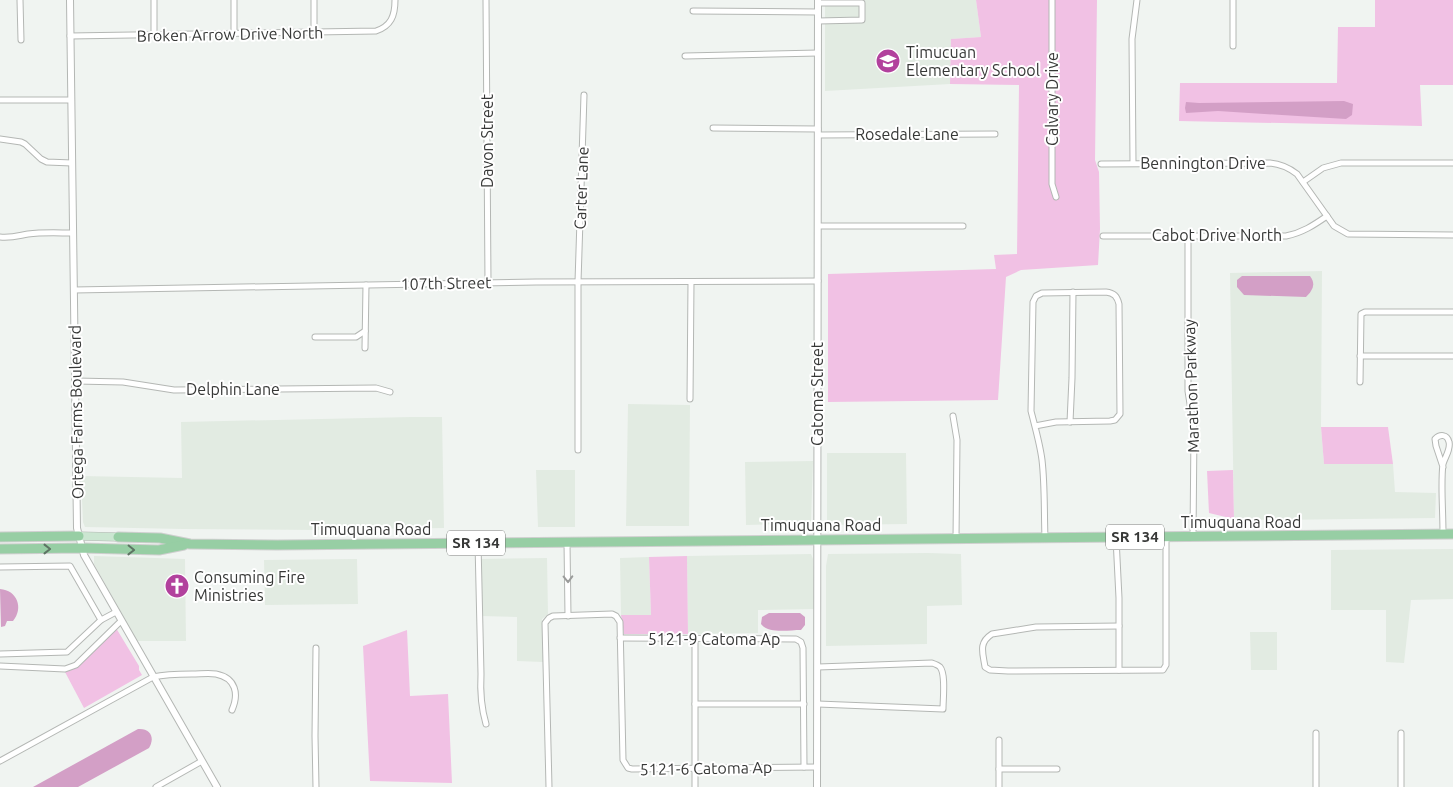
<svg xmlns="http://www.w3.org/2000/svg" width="1453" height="787" font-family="Ubuntu,sans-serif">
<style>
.built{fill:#e2ebe2}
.green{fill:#f1c1e4}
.water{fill:#d39fc6}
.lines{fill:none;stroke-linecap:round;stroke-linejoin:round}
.minor-casing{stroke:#b4b7b4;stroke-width:7}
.tertiary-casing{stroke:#b4b7b4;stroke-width:8}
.secondary-casing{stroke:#b4b7b4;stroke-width:9}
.primary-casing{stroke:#cfcfcf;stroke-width:11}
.minor{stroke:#fff;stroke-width:5}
.tertiary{stroke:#fff;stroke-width:6}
.secondary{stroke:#cbe6d1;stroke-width:8}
.primary{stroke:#97cea4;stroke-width:9}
.oneway{stroke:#5d7463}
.oneway2{stroke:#9b9c9b}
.labels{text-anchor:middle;stroke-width:4;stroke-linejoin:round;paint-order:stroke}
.shield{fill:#fff;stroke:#737473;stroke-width:1}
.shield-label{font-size:15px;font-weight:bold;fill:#373837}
.street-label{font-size:16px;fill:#373837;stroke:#fff}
.poi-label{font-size:16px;fill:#373837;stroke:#fff;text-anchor:start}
</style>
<rect width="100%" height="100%" fill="#f0f4f1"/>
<g class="built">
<polygon points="825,0 976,0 981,37 951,39 950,84 825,91"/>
<polygon points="1322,271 1321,427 1324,464 1393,464 1395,492 1436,493 1435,518 1276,520 1234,519 1230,273"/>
<polygon points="628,404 690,405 689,526 626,526"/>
<polygon points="411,417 442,417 444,528 320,530 183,529 85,527 83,522 81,476 182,478 181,422"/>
<polygon points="827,453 906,453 907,524 828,525 827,524"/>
<polygon points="813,461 811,523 746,525 745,462"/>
<polygon points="536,470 575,470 575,527 538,527"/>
<polygon points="1453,549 1453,599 1411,600 1404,663 1386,662 1386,610 1331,610 1331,550"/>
<polygon points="928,553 961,554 962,605 927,606 927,644 826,646 826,566 828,554"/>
<polygon points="811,554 813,559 815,609 758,610 758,633 688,634 687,556"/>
<polygon points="94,556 185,559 186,641 137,641 94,564"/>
<polygon points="649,557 651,615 621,615 620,558"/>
<polygon points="547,558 548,614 542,619 543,662 517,661 517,617 481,616 481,559"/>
<polygon points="357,559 358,604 265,605 264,560"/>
<polygon points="1250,632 1277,632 1277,670 1251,670"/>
</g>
<g class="green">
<polygon points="976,0 1097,0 1095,160 1099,172 1100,229 1098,265 1021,270 1006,277 998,400 828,402 828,274 996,269 994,255 1017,254 1019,85 950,84 951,39 981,37"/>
<polygon points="1375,0 1453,0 1453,85 1420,85 1422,126 1179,121 1180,83 1337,83 1338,27 1375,27"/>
<polygon points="1321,427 1388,427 1393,464 1324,464"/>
<polygon points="1233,470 1234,519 1209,513 1207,471"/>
<polygon points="687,556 688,634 624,634 621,615 651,615 649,557"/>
<polygon points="116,628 139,666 139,670 142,675 84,708 65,672 79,666"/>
<polygon points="407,630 410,696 448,694 452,783 370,781 363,646"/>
</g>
<g class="water">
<polygon points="1344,101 1353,104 1352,115 1346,119 1218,111 1186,113 1185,108 1186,102 1199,103"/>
<path d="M1242,276H1310C1316,284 1313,290 1306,297L1244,295L1237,287V280Z"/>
<path d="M0,589C17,590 24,608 13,621H7L5,626L1,627Z"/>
<path d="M769,613H800L805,617V625L801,630C789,630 768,634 761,624L762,617Z"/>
<path d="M138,729C151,728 155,738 149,748L78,787H33Z"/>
</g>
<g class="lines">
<defs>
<g id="minor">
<polyline points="20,0 21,40"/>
<polyline points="154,0 154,35"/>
<polyline points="234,0 234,34"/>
<polyline points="314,0 314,32"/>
<polyline points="486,0 488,283"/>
<polyline points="1052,0 1052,184 1056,197"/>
<polyline points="1233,0 1233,46"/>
<polyline points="818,3 862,3 862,20 818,21"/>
<polyline points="693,11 818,12"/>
<path d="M70,36L376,31C391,26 395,16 395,0"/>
<polyline points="685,56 818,53"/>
<polyline points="0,100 71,100"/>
<polyline points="713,128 818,129"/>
<polyline points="818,135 995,134"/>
<polyline points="0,139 21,142 25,144 41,159 47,162 72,163"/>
<polyline points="1133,163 1132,39 1137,0"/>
<path d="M1101,164L1270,163C1281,164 1288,167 1297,174L1334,226L1348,234L1453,235"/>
<polyline points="1303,182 1323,168 1341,163 1453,163"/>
<polyline points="818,226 963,226"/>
<path d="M1103,236H1286C1302,233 1314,225 1327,216"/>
<polyline points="1188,236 1188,391 1194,430 1193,537"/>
<path d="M0,237C12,238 17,236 28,234C43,232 59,233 73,233"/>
<polyline points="74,290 536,282 818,281"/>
<polyline points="315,337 356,337 365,331"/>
<polyline points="365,348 366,285"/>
<polyline points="1360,356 1453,356"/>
<polyline points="76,381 123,382 174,390 376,388 390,392"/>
<polyline points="1360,382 1361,314 1365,312 1453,312"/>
<polyline points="690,399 691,282"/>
<polyline points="953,416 957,440 956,539"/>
<polyline points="1070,422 1072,378 1073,292"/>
<path d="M1035,426L1056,422L1110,421L1115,420L1120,414L1119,304C1117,296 1114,293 1106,292L1042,293L1036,296L1033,302L1031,411C1035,427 1040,444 1042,460C1045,486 1044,512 1045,538"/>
<polyline points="578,450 578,282 584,95"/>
<path d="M1443,467L1436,446L1435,439C1440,434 1447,434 1449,442C1451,449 1445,457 1443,464C1442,471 1442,480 1442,487C1442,503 1443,518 1443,534"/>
<polyline points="1116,538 1119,598 1119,670"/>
<polyline points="567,542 568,616"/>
<path d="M478,543L481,674C480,692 481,707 486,724"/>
<polyline points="0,567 70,566 101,620 116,612"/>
<path d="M1119,626L1036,627L992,634C978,643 983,653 985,667L990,670L1008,671L1163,670L1166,665V537"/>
<polyline points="620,638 796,639 801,642 803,648 804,767"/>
<polyline points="316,648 315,736 316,787"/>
<polyline points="0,654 67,652 101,620"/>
<polyline points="0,666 65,669 76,665 121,621"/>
<polyline points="695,704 804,704"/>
<path d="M818,704L943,709C943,699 946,674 940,667C938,665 935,664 932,663L818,667"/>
<polyline points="1316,733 1316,787"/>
<path d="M0,761L153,677C166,674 179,674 192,674C200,674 209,673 216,674C236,678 239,694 232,710"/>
<polyline points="999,769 1057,769"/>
<polyline points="156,787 202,761"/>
<polyline points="549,787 545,623 549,618 553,616 612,614 616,616 620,622 623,760 628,768 632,769 817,767"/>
<polyline points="695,787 695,639"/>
<polyline points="999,787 999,740"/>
<polyline points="1401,787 1401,733"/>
</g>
<g id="tertiary">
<polyline points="70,0 77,528 84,555 217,787"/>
<polyline points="817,787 818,0"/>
</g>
<polyline id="secondary" points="79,536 118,537"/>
<g id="primary">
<polyline points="0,537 79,536"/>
<polyline points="118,537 160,538 190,544 277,545 1453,534"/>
<polyline points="0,549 82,548 159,550 184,545"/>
</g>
</defs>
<use href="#minor" class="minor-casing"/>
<use href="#tertiary" class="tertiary-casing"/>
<use href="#secondary" class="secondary-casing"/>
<use href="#primary" class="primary-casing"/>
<use href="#minor" class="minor"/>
<use href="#tertiary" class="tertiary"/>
<use href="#secondary" class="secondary"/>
<use href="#primary" class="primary"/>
</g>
<defs><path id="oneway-chevron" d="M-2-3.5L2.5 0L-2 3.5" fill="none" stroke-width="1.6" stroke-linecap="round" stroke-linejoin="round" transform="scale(1.25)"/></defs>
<g class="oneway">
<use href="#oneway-chevron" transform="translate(47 549)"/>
<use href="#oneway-chevron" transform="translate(131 550) rotate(1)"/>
</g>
<use class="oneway2" href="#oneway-chevron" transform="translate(568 579) rotate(89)"/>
<defs>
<symbol id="school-disc" viewBox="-11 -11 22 22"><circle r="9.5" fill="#b2419d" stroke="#fff"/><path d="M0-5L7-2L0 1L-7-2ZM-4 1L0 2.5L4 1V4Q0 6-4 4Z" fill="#fff"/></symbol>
<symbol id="church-disc" viewBox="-11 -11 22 22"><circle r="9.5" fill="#b2419d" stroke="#fff"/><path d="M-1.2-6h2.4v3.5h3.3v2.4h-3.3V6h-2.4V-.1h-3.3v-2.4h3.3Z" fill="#fff"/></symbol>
</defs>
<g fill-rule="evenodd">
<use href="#school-disc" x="874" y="47" width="28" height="28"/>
<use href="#church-disc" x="163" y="572" width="28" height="28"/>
</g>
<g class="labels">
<g class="shield">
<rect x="1106" y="524.5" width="58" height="25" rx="4"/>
<rect x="447" y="530.5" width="58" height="25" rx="4"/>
</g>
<g class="shield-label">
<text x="1135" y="542">SR 134</text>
<text x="476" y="548">SR 134</text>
</g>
<g class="street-label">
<text transform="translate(230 34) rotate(-1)" y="6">Broken Arrow Drive North</text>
<text transform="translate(1052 99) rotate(-90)" y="6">Calvary Drive</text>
<text x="907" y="140">Rosedale Lane</text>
<text transform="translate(487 141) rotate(-90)" y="6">Davon Street</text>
<text x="1203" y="169">Bennington Drive</text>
<text transform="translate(581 188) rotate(-88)" y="6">Carter Lane</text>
<text x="1217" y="241">Cabot Drive North</text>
<text transform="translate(446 283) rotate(-1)" y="6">107th Street</text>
<text transform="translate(1191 386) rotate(-92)" y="6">Marathon Parkway</text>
<text x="233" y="395">Delphin Lane</text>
<text transform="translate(817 394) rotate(-90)" y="6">Catoma Street</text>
<text transform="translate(76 412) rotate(-91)" y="6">Ortega Farms Boulevard</text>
<text x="1241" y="528">Timuquana Road</text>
<text x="821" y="531">Timuquana Road</text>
<text x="371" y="535">Timuquana Road</text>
<text x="714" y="645">5121-9 Catoma Ap</text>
<text transform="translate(706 768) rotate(-1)" y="6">5121-6 Catoma Ap</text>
</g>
<g class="poi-label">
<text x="906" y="58">Timucuan<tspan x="906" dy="18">Elementary School</tspan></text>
<text x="194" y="583">Consuming Fire<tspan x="194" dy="18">Ministries</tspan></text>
</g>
</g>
</svg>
